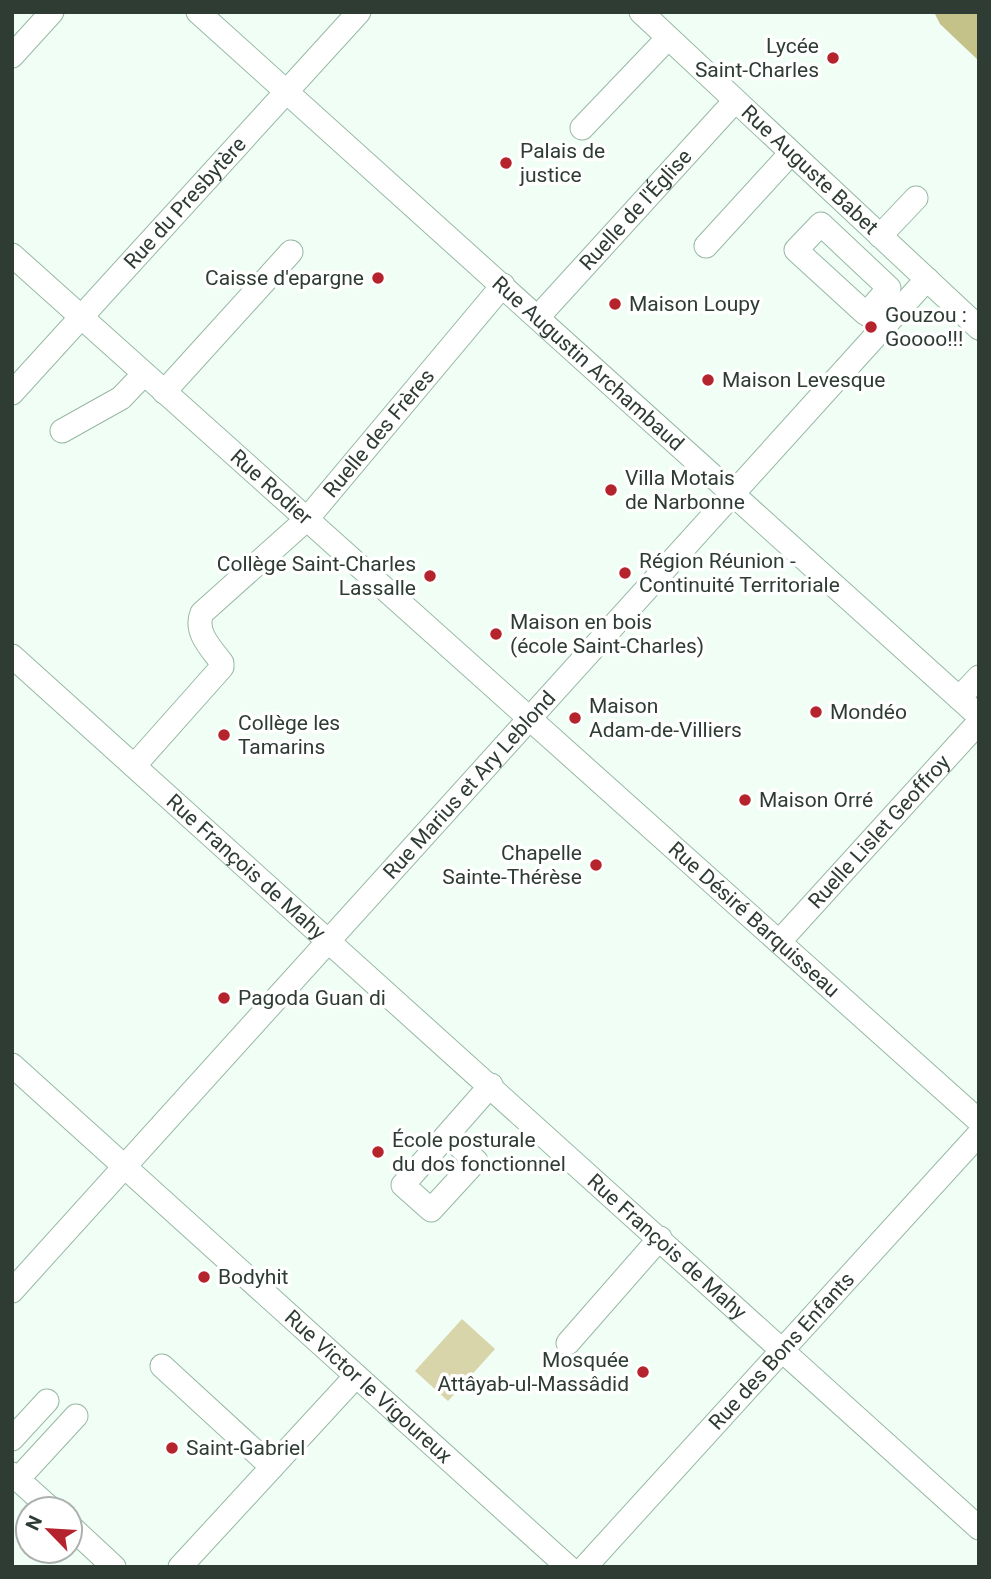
<svg xmlns="http://www.w3.org/2000/svg" width="991" height="1579" font-family="Roboto,sans-serif">
<style>
.green{fill:#d8d5ab}
.forest{fill:#c5c289}
.lines{fill:none;stroke-linecap:round;stroke-linejoin:round}
.minor-casing{stroke:#96b9a4;stroke-width:25}
.minor{stroke:#fff;stroke-width:23}
.poi-dot{fill:#b5242c;stroke:#fff;stroke-width:2.5}
.labels{text-anchor:middle;stroke-width:7;stroke-linejoin:round;paint-order:stroke}
.poi-label{font-size:21px;fill:#2e3c34;stroke:#fff;text-anchor:start}
.street-label{font-size:21px;fill:#2e3c34;stroke:#fff}
</style>
<rect width="100%" height="100%" fill="#f0fef5"/>
<polygon class="green" points="462,1319 495,1349 448,1401 415,1371"/>
<polygon class="forest" points="934,12 979,12 979,61 940,24"/>
<g class="lines">
<defs>
<g id="minor">
<path id="s1" d="M198,12L979,716"/>
<path id="s2" d="M641,12L979,328"/>
<polyline points="12,56 52,12"/>
<polyline points="582,128 668,38"/>
<polygon points="821,224 889,288 866,314 796,250"/>
<polyline points="880,236 916,198"/>
<polyline points="706,246 791,153"/>
<path id="s3" d="M12,255L979,1121"/>
<path id="s4" d="M538,317L734,102"/>
<polyline points="164,392 291,252"/>
<path id="s5" d="M12,393L359,12"/>
<polyline points="62,431 121,398 144,374"/>
<path id="s6" d="M12,656L979,1528"/>
<polyline points="959,698 979,677"/>
<path id="s7" d="M134,766L222,667V663C211,648 194,632 202,613L307,519L503,285"/>
<path id="s8" d="M779,942L979,722"/>
<path id="s9" d="M12,1065L568,1567"/>
<polyline points="447,1135 476,1161 431,1210 403,1185 491,1085"/>
<path id="s10" d="M12,1291L927,279"/>
<polyline points="568,1343 660,1238"/>
<polyline points="162,1366 272,1467"/>
<polyline points="12,1439 47,1401"/>
<polyline points="12,1474 51,1509"/>
<polyline points="18,1479 76,1416"/>
<polyline points="70,1526 114,1567"/>
<polyline points="180,1567 356,1376"/>
<path id="s11" d="M585,1567L979,1134"/>
</g>
</defs>
<use href="#minor" class="minor-casing"/>
<use href="#minor" class="minor"/>
</g>
<g class="poi-dot">
<circle cx="833" cy="58" r="7"/>
<circle cx="506" cy="163" r="7"/>
<circle cx="378" cy="278" r="7"/>
<circle cx="615" cy="304" r="7"/>
<circle cx="871" cy="327" r="7"/>
<circle cx="708" cy="380" r="7"/>
<circle cx="611" cy="490" r="7"/>
<circle cx="625" cy="573" r="7"/>
<circle cx="430" cy="576" r="7"/>
<circle cx="496" cy="634" r="7"/>
<circle cx="816" cy="712" r="7"/>
<circle cx="575" cy="718" r="7"/>
<circle cx="224" cy="735" r="7"/>
<circle cx="745" cy="800" r="7"/>
<circle cx="596" cy="865" r="7"/>
<circle cx="224" cy="998" r="7"/>
<circle cx="378" cy="1152" r="7"/>
<circle cx="204" cy="1277" r="7"/>
<circle cx="643" cy="1372" r="7"/>
<circle cx="172" cy="1448" r="7"/>
</g>
<g class="labels">
<g class="poi-label">
<text x="819" y="53" text-anchor="end">Lycée<tspan x="819" dy="24">Saint-Charles</tspan></text>
<text x="520" y="158">Palais de<tspan x="520" dy="24">justice</tspan></text>
<text x="364" y="285" text-anchor="end">Caisse d'epargne</text>
<text x="629" y="311">Maison Loupy</text>
<text x="885" y="322">Gouzou :<tspan x="885" dy="24">Goooo!!!</tspan></text>
<text x="722" y="387">Maison Levesque</text>
<text x="625" y="485">Villa Motais<tspan x="625" dy="24">de Narbonne</tspan></text>
<text x="639" y="568">Région Réunion -<tspan x="639" dy="24">Continuité Territoriale</tspan></text>
<text x="416" y="571" text-anchor="end">Collège Saint-Charles<tspan x="416" dy="24">Lassalle</tspan></text>
<text x="510" y="629">Maison en bois<tspan x="510" dy="24">(école Saint-Charles)</tspan></text>
<text x="589" y="713">Maison<tspan x="589" dy="24">Adam-de-Villiers</tspan></text>
<text x="830" y="719">Mondéo</text>
<text x="238" y="730">Collège les<tspan x="238" dy="24">Tamarins</tspan></text>
<text x="759" y="807">Maison Orré</text>
<text x="582" y="860" text-anchor="end">Chapelle<tspan x="582" dy="24">Sainte-Thérèse</tspan></text>
<text x="238" y="1005">Pagoda Guan di</text>
<text x="392" y="1147">École posturale<tspan x="392" dy="24">du dos fonctionnel</tspan></text>
<text x="218" y="1284">Bodyhit</text>
<text x="629" y="1367" text-anchor="end">Mosquée<tspan x="629" dy="24">Attâyab-ul-Massâdid</tspan></text>
<text x="186" y="1455">Saint-Gabriel</text>
</g>
<g class="street-label">
<text dy="7" stroke="none"><textPath href="#s2" startOffset="231">Rue Auguste Babet</textPath></text>
<text dy="7" stroke="none"><textPath href="#s5" startOffset="257">Rue du Presbytère</textPath></text>
<text dy="7" stroke="none"><textPath href="#s4" startOffset="145">Ruelle de l'Église</textPath></text>
<text dy="7" stroke="none"><textPath href="#s1" startOffset="525">Rue Augustin Archambaud</textPath></text>
<text dy="7" stroke="none"><textPath href="#s7" startOffset="446">Ruelle des Frères</textPath></text>
<text dy="7" stroke="none"><textPath href="#s3" startOffset="348">Rue Rodier</textPath></text>
<text dy="7" stroke="none"><textPath href="#s10" startOffset="682">Rue Marius et Ary Leblond</textPath></text>
<text dy="7" stroke="none"><textPath href="#s8" startOffset="149">Ruelle Lislet Geoffroy</textPath></text>
<text dy="7" stroke="none"><textPath href="#s6" startOffset="315">Rue François de Mahy</textPath></text>
<text dy="7" stroke="none"><textPath href="#s3" startOffset="996">Rue Désiré Barquisseau</textPath></text>
<text dy="7" stroke="none"><textPath href="#s6" startOffset="882">Rue François de Mahy</textPath></text>
<text dy="7" stroke="none"><textPath href="#s11" startOffset="292">Rue des Bons Enfants</textPath></text>
<text dy="7" stroke="none"><textPath href="#s9" startOffset="480">Rue Victor le Vigoureux</textPath></text>
</g>
</g>
<rect width="991" height="1579" fill="none" stroke="#2e3c34" stroke-width="28"/>
<g transform="translate(49 1530) rotate(295)"><circle r="33" fill="#ffffff" stroke="#abb1ae" stroke-width="2"/>
<path d="M0-5L12 26L0 18L-12 26Z" fill="#b5242c"/>
<text y="-10" font-size="19" font-weight="bold" text-anchor="middle" fill="#2e3c34">N</text>
</g>
</svg>
